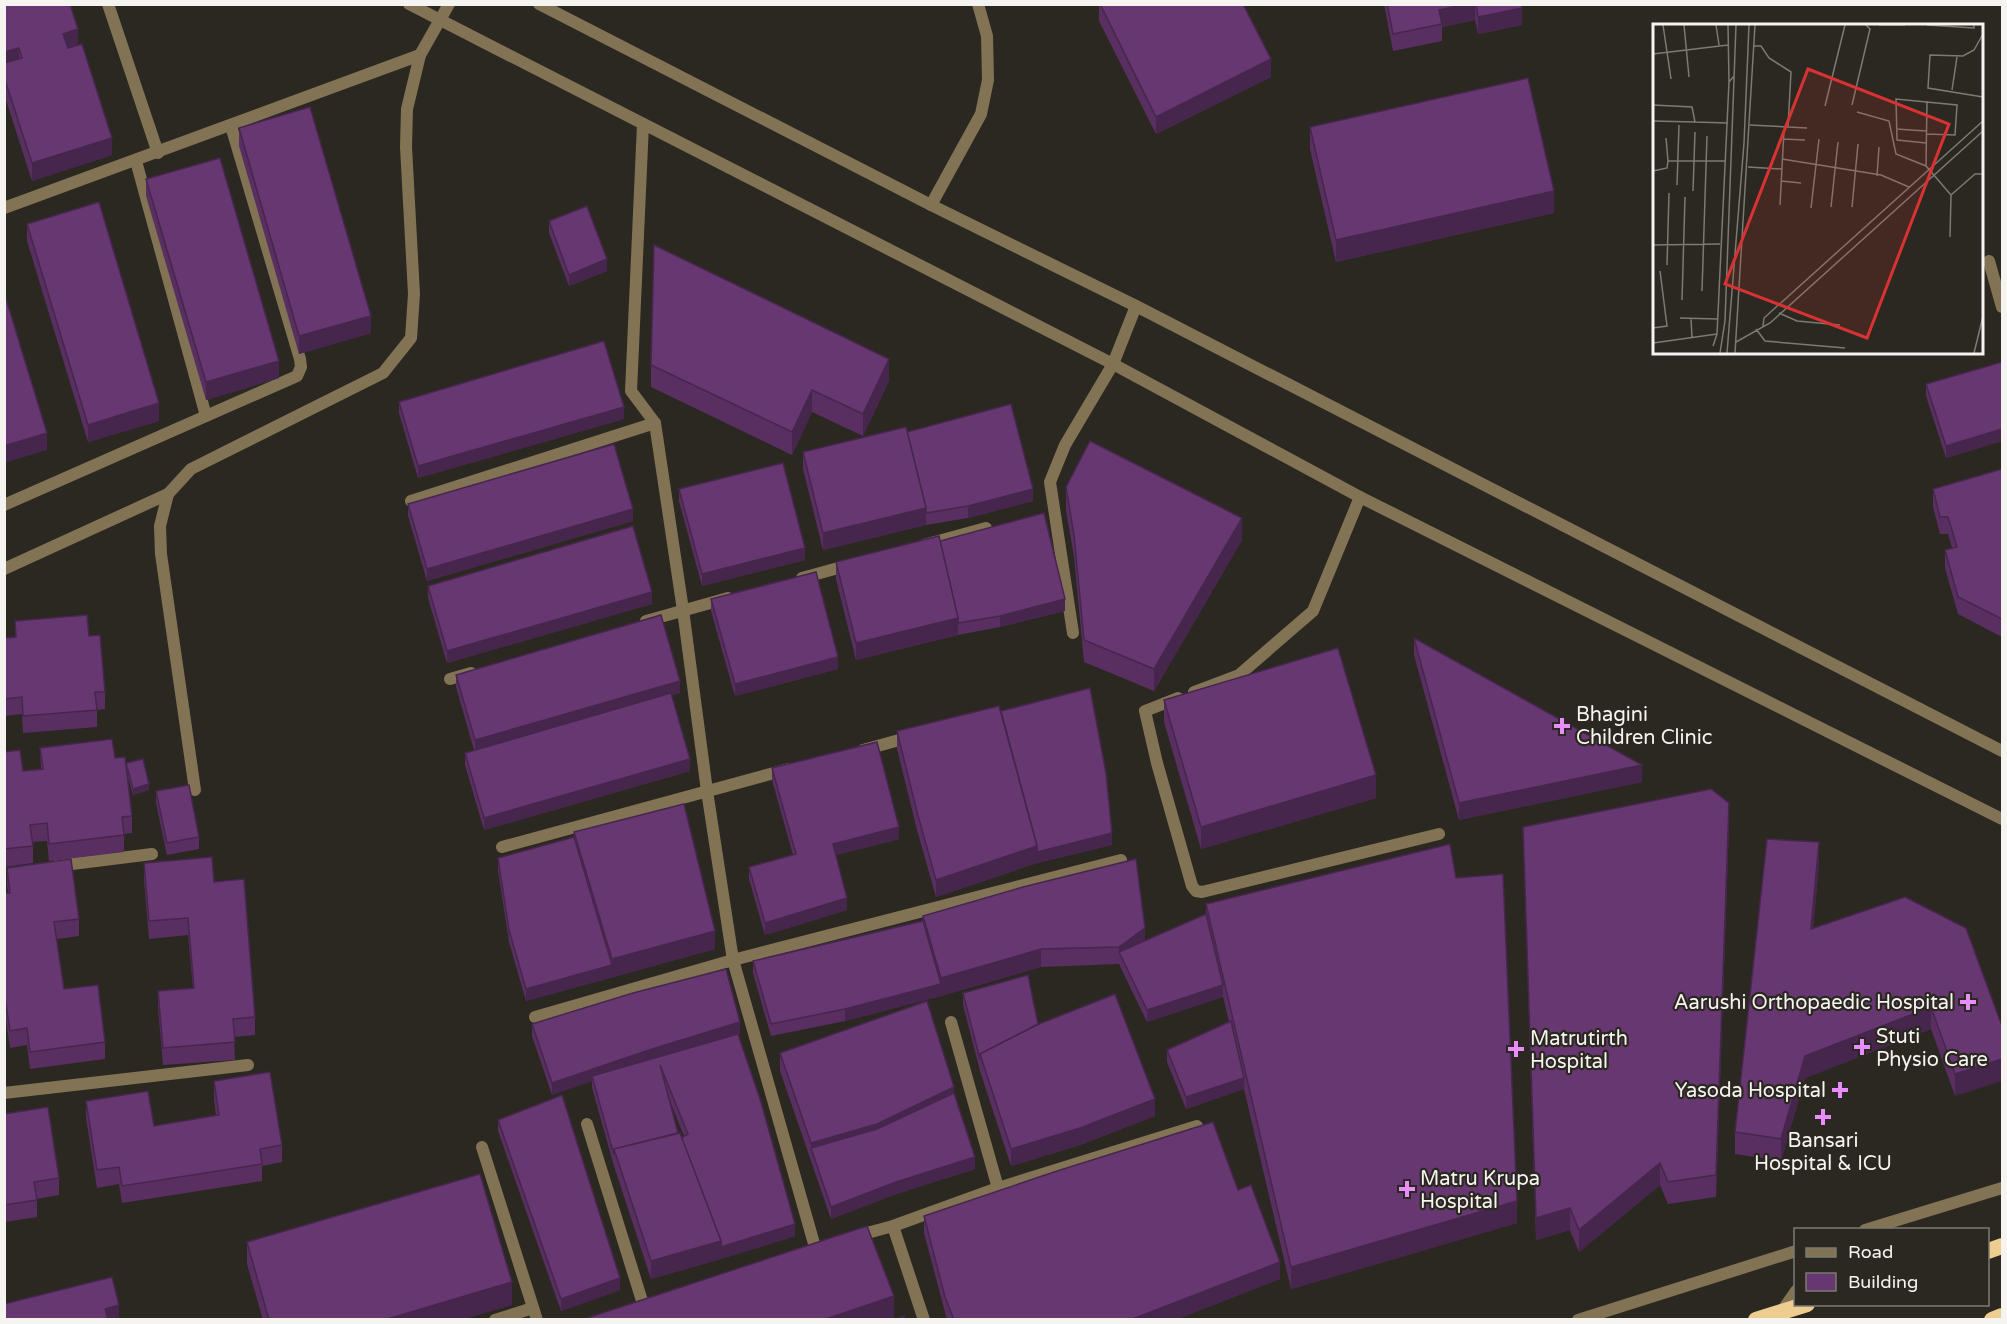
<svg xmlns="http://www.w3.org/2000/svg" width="2007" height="1324" font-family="'Varela Round',sans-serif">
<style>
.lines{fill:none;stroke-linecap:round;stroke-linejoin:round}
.service{stroke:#837355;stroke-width:12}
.minor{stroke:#837355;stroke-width:12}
.tertiary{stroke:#837355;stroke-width:12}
.trunk{stroke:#eece90;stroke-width:16}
.trunk-bridge{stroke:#eece90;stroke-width:16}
.wall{fill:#582f60;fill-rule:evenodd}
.shaded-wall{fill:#47264e}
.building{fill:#663770;stroke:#47264e;stroke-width:1.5}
.poi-dot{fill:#e98dfe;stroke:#2b2821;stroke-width:2}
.labels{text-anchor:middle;stroke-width:4.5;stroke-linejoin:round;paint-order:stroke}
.poi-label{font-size:20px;fill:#f6f4f0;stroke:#2b2821;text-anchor:start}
.inset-road{fill:none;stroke:#7c7a74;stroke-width:1.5}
.view{fill:#d83232;fill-opacity:0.15;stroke:#d83232;stroke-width:3}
.inset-edge{fill:none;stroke:#f6f4f0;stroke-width:3}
</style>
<rect width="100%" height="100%" fill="#2b2821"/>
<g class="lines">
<g class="service">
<polyline points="931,205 981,114 988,80 987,36 978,4"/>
<polyline points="4,569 168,494"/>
<polyline points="1073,633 1050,482 1065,445 1113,364"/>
<polyline points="1194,692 1239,675 1313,611 1360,497"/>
<polyline points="1178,698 1145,711 1157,763 1192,886 1196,891 1202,892 1439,834"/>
<polyline points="1780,1314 1796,1291"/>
</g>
<g class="minor">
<polyline points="108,4 158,153"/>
<polyline points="643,124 631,391 655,423 683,610 707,791 733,960 815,1247"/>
<polyline points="136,161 206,416"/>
<polyline points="4,208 420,55"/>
<polyline points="1989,261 2002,307"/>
<polyline points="1113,364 1136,306"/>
<polyline points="411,501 655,423"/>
<polyline points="4,505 297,376 301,367 300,359 231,126"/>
<polyline points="924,545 986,528"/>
<polyline points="802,578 849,565"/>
<polyline points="646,621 728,598"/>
<polyline points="450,679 471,673"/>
<polyline points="863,750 910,737"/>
<polyline points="195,790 161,554 160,526 168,494 191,469 383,373 411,338 414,294 406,147 407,109 420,55 449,4"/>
<polyline points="502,847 789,769"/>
<polyline points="56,866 152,854"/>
<polyline points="535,1017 733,960 1121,860"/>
<polyline points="951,1022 998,1188"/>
<polyline points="4,1093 248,1065"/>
<polyline points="587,1124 643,1304"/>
<polyline points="482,1147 537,1320"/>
<polyline points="893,1226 924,1320"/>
<polyline points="856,1236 893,1226 998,1188 1197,1126"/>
<polyline points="495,1320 533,1308"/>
</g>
<g class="tertiary">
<polyline points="409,4 1113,364 1360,497 2002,819"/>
<polyline points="539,4 931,205 1136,306 2002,751"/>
<polyline points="1865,1230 2002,1188"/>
<polyline points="1578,1320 1796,1251"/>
</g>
<g class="trunk">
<polyline points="1988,1251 2002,1246"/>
<polyline points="1992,1320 2002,1316"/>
</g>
<polyline class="trunk-bridge" points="1756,1320 1807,1304"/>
</g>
<g class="wall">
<polygon points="4,4 78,45 112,155 32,181 4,94"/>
<polygon points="1099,4 1271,77 1156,134 1099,21"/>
<polygon points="1384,4 1521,4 1522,25 1478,34 1475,20 1442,27 1442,41 1393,51"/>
<polygon points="1310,127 1554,213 1336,262 1310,149"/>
<polygon points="239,128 371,333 299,354 239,146"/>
<polygon points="146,179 279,378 206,400 146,196"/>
<polygon points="549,221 607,271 569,286 549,233"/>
<polygon points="27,224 159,421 88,442 27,241"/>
<polygon points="2002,362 2002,441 1946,458 1926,396 1926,384"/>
<polygon points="651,365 889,381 863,436 812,412 792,455 651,387"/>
<polygon points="399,402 624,419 418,478 399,413"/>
<polygon points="907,432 1033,501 968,518 926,525 823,550 803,469 803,452"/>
<polygon points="2002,469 2002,637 1958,614 1945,568 1945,550 1952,548 1948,534 1940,534 1933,507 1933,489"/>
<polygon points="1066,487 1242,540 1154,691 1084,662 1074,557 1066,510"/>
<polygon points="679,489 805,560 702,586 679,501"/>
<polygon points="408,504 633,521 427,581 408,516"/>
<polygon points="940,541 1065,611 1000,627 958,635 856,660 836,579 836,562"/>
<polygon points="428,586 652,604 447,663 428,598"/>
<polygon points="711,599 838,669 735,696 711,611"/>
<polygon points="15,621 89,636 105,692 105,709 97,710 97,727 23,733 22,714 4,716 4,638 15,637"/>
<polygon points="1414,638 1642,782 1459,820 1414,655"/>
<polygon points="456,675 680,693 672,695 690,771 484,830 465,765 465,753 474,750 456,687"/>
<polygon points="1164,700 1376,798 1201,849 1164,722"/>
<polygon points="1001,711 1112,845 1037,863 936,897 917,830 897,749 897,731"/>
<polygon points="40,748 115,758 126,764 149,790 133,795 127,774 132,816 132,833 124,834 124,852 49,861 47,841 33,842 33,863 4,867 4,752 23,771 41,769"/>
<polygon points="772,768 899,839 836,855 847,910 765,935 749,879 749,867 793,855 772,780"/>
<polygon points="156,791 199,837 199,849 167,855 156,803"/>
<polygon points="1729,825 1716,1197 1668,1204 1660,1185 1579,1252 1570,1230 1536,1240 1523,827"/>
<polygon points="574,832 715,949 526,1001 509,942 498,870 498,858 574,837"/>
<polygon points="144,863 214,882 255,1017 255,1035 234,1037 235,1060 163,1065 158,1008 158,991 193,988 188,935 149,939 144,880"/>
<polygon points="1819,864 1813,929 1966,928 1955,1096 1931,1029 1805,1078 1781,1161 1735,1154 1735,1132"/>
<polygon points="7,868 79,919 79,936 57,939 64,989 105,1042 105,1059 30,1069 27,1045 10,1048 4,1008 4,893 8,893 7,885"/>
<polygon points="1206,904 1517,1223 1291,1289 1244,1089 1186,1109 1167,1062 1167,1050 1229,1022 1223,996 1223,997 1147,1022 1119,964 1041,967 941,996 845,1021 771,1036 753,973 753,961 923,921 923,916 1145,941 1206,914"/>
<polygon points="963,993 1038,1024 1155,1116 1080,1145 1011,1166 980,1071 963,1005"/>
<path d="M532,1024L740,1034L738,1035L795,1236L721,1259L651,1279L614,1166L592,1088V1081L552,1095L532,1036ZM669,1099L684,1136L681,1138L678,1133Z"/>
<polygon points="780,1053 954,1093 975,1169 896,1194 831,1219 780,1071"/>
<polygon points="214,1081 282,1145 282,1162 262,1166 262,1181 122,1203 119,1184 97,1188 86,1118 86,1101 154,1126 216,1116 214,1099"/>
<polygon points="4,1114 59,1178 59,1195 37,1199 37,1217 4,1222"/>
<polygon points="498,1120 620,1290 561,1311 498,1131"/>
<polygon points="1238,1190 1280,1279 1175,1320 947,1320 924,1233 924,1216"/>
<polygon points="247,1242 512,1305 460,1320 263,1320 247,1264"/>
</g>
<g class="shaded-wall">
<polygon points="1467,4 1475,4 1475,20 1442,27 1439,10"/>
<polygon points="1522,8 1522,25 1478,34 1478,17"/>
<polygon points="78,29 78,46 63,51 63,34"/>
<polygon points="19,48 19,65 4,70 4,52"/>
<polygon points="1271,59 1271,77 1156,134 1156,117"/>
<polygon points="112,138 112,155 32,181 32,163"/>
<polygon points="1554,191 1554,213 1336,262 1336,240"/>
<polygon points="607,259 607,271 569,286 569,275"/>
<polygon points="371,316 371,333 299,354 299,336"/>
<polygon points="889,359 889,381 863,436 863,414"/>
<polygon points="279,361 279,378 206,400 206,382"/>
<polygon points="812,390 812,412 792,455 792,432"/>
<polygon points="159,403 159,421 88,442 88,425"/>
<polygon points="624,407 624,419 418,478 418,466"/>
<polygon points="2002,429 2002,441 1946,458 1946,446"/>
<polygon points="47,433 47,450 4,463 4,446"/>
<polygon points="1033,489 1033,501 968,518 968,506"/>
<polygon points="926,508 926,525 823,550 823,533"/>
<polygon points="633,509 633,521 427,581 427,569"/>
<polygon points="1242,518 1242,540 1154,691 1154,669"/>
<polygon points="805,548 805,560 702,586 702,574"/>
<polygon points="652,592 652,604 447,663 447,651"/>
<polygon points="1065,599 1065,611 1000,627 1000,616"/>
<polygon points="958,618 958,635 856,660 856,643"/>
<polygon points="838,657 838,669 735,696 735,684"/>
<polygon points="680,681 680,693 475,751 475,740"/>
<polygon points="690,759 690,771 484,830 484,818"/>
<polygon points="1642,765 1642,782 1459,820 1459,803"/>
<polygon points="1376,775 1376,798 1201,849 1201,827"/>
<polygon points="149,784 149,790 133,795 133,789"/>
<polygon points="1729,803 1729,825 1716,1197 1716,1175"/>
<polygon points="899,827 899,839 833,856 833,844"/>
<polygon points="1112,833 1112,845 1037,863 936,897 936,880 1037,846"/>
<polygon points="1819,842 1819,864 1811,952 1811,929"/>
<polygon points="847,898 847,910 765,935 765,923"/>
<polygon points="1145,928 1145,945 1119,952 1119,947"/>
<polygon points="715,931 715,949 526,1001 526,989 612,965 612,959"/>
<polygon points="1041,949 1041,967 941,996 845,1021 845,1009 941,984 941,978"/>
<polygon points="1223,985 1223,997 1147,1022 1147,1010"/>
<polygon points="1931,1007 1931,1029 1805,1078 1781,1161 1781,1139 1805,1056"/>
<polygon points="740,1022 740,1034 649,1061 592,1076 592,1081 552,1095 552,1083 649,1050"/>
<polygon points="2002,1059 2002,1081 1955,1096 1955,1074"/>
<polygon points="1244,1078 1244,1089 1186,1109 1186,1097"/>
<polygon points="954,1087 954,1104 815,1159 811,1148 811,1160 811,1143"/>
<polygon points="1155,1099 1155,1116 1080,1145 1011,1166 1011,1149"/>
<polygon points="975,1157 975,1169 896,1194 831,1219 831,1207 896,1182"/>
<polygon points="1660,1163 1660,1185 1579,1252 1579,1230"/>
<polygon points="1517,1201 1517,1223 1291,1289 1291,1267"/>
<polygon points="1570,1208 1570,1230 1536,1240 1536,1218"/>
<polygon points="795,1224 795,1236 721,1259 651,1279 651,1261 721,1241"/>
<polygon points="1280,1262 1280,1279 1175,1320 1130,1320"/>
<polygon points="620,1278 620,1290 561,1311 561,1299"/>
<polygon points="512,1282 512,1305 460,1320 384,1320"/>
<polygon points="894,1296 894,1318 888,1320 823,1320"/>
<polygon points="119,1305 119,1320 105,1320 105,1309"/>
</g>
<g class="building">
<polygon points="4,4 70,4 78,29 63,34 68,48 82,44 112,138 32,163 4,77 4,63 22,58 19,48 4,52"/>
<polygon points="1100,4 1243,4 1271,59 1156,117"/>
<polygon points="1387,4 1467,4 1439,10 1442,24 1393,34"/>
<polygon points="1476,4 1521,4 1522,8 1478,17"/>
<polygon points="1528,78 1554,191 1336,240 1310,127"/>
<polygon points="310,107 371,316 299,336 239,128"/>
<polygon points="220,158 279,361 206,382 146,179"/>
<polygon points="99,202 159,403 88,425 27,224"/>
<polygon points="587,206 607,259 569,275 549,221"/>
<polygon points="654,245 889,359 863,414 812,390 792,432 651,365"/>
<polygon points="4,292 47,433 4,446"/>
<polygon points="604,341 624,407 418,466 399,402"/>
<polygon points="2002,362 2002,429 1946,446 1926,384"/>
<polygon points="1011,404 1033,489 968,506 926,513 926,508 907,432"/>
<polygon points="906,427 926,508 823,533 803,452"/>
<polygon points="1090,441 1242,518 1154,669 1084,640 1074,535 1066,487"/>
<polygon points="614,444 633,509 427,569 408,504"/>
<polygon points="783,463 805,548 702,574 679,489"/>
<polygon points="2002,469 2002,619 1958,597 1945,550 1957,547 1948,517 1940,517 1933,489"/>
<polygon points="1044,513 1065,599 1000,616 958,623 958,618 940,541"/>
<polygon points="633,526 652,592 447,651 428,586"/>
<polygon points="939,536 958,618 856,643 836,562"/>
<polygon points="816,572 838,657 735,684 711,599"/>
<polygon points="87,615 89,636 100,635 105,692 95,692 97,710 23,716 22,697 4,699 4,638 16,637 15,621"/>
<polygon points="661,615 680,681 475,740 456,675"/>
<polygon points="1414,638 1642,765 1459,803"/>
<polygon points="1338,648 1376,775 1201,827 1164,700"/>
<polygon points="1090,688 1106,773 1112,833 1037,852 1037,846 1001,711"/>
<polygon points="671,693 690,759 484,818 465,753"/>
<polygon points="999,706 1037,846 936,880 917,812 897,731"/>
<polygon points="112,739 115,758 125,757 132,816 122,817 124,835 49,844 47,823 30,825 33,846 4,849 4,752 20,750 23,771 43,769 40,748"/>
<polygon points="877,742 899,827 833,844 847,898 765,923 749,867 796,854 772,768"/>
<polygon points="143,759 149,784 133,789 126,763"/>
<polygon points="189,785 199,837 167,843 156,791"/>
<polygon points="1711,789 1729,803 1716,1175 1668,1182 1660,1163 1579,1230 1570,1208 1536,1218 1523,827"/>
<polygon points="684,804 715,931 612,959 574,832"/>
<polygon points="574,837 612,965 526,989 509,930 498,858"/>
<polygon points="1767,839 1819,842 1811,929 1905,897 1966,928 2002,1026 2002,1059 1955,1074 1931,1007 1805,1056 1781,1139 1735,1132"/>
<polygon points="1450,844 1456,878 1503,874 1517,1201 1291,1267 1206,904"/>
<polygon points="212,857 214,882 244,879 255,1017 233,1019 235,1042 163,1048 158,991 194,988 188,918 149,921 144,863"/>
<polygon points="71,859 79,919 54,922 64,989 98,985 105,1042 30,1052 27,1028 10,1031 4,991 4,893 10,893 7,868"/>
<polygon points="1136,859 1145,928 1119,947 1041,949 941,978 923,916 1023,887"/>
<polygon points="1206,914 1223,985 1147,1010 1119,952"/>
<polygon points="923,921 941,984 845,1009 771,1024 753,961"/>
<polygon points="726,969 740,1022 649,1050 552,1083 532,1024 633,993"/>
<polygon points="1028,975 1038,1024 980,1054 980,1059 963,993"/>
<polygon points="1115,994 1155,1099 1080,1128 1011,1149 980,1054 1039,1024"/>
<polygon points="927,1001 954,1087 877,1124 811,1143 780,1053"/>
<polygon points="1231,1021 1244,1078 1186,1097 1167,1050"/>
<polygon points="738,1034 761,1102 795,1224 721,1247 721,1241 681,1138 688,1134 660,1065 678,1133 614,1149 614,1155 592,1076"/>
<polygon points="270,1072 282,1145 260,1149 262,1164 122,1186 119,1167 97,1170 86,1101 148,1091 154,1126 219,1115 214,1081"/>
<polygon points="954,1093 975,1157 896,1182 831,1207 811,1148 877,1129"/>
<polygon points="562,1095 620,1278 561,1299 498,1120"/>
<polygon points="48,1107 59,1178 34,1182 37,1200 4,1205 4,1114"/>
<polygon points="1213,1122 1238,1190 1251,1185 1280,1262 1130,1320 954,1320 945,1297 924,1216 1054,1172"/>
<polygon points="680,1133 721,1241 651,1261 614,1149"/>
<polygon points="480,1174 512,1282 384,1320 269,1320 247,1242"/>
<polygon points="867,1226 894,1296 823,1320 581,1320"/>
<polygon points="112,1277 119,1305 105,1309 108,1320 4,1320 4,1304"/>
<polygon points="904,1316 905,1320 893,1320"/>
</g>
<g class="poi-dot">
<path d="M1559 717h6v6h6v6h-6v6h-6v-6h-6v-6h6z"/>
<path d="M1965 993h6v6h6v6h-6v6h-6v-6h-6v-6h6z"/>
<path d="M1859 1038h6v6h6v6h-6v6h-6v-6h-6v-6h6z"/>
<path d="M1513 1040h6v6h6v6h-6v6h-6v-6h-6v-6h6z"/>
<path d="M1837 1081h6v6h6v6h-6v6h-6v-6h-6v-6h6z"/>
<path d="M1820 1108h6v6h6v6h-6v6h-6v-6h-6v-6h6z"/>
<path d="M1404 1180h6v6h6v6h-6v6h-6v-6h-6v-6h6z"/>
</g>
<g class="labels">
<g class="poi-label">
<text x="1576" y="721">Bhagini<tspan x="1576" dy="23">Children Clinic</tspan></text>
<text x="1954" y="1009" text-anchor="end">Aarushi Orthopaedic Hospital</text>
<text x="1876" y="1043">Stuti<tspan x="1876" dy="23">Physio Care</tspan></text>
<text x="1530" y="1045">Matrutirth<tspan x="1530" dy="23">Hospital</tspan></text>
<text x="1826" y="1097" text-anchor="end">Yasoda Hospital</text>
<text x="1823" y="1147" text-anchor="middle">Bansari<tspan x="1823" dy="23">Hospital &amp; ICU</tspan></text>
<text x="1420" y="1185">Matru Krupa<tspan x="1420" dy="23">Hospital</tspan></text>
</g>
</g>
<g transform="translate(1653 24)">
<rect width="330" height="330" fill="#2b2821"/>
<path class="inset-road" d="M10,1L18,55M31,1L36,53M63,1L66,21M75,1L76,58M226,1H252M274,1L321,4V1M330,10L321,26L310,32L277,31L275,64L330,73M101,22H108L116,34L138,48L135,103M0,30L75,21M299,66L304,33M0,81L39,83L42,98L75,99M199,81L217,5L213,1M172,82L192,1M204,88L236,97L243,130L273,142L298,171L297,213M0,97L42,98M97,101L154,104M243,105L273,107M13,114L15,137M130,115L152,116M273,119L244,116L243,75L304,81L302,111L273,110M129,135L228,151L256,163M273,142L274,77M95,143L129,145M0,147L14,144L15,137H72M224,152L226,123M128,157L148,159M24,161L26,101M40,167L42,108M298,171L322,150H330M127,181L131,106M178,183L185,118M199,183L205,120M158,184L166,115M0,221L67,220M14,241L16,169M49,267L54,112M29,276L32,173M126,289L144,297L187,301M27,294L65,295M38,295L39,313M110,302L111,294L330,97M0,304L14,302L7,247M103,305L112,317L192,324M83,318L117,299L330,107M0,319L64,310M60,322L64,310L76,58L81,52M67,329L72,297L83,1M74,329L91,119L96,1M82,329L102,1M321,329L330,292"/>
<path class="view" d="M155,45L296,100L214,314L72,260Z"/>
<rect width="330" height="330" class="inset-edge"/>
</g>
<rect width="2007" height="1324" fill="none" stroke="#f6f4f0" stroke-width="12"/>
<rect x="1794" y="1228" width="195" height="78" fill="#2b2821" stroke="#7c7a74" stroke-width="1.5"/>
<rect x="1806" y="1248" width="30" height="9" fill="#837355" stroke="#7c7a74" stroke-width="1.5"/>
<text x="1848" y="1258" font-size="18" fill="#f6f4f0">Road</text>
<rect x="1806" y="1273" width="30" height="18" fill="#663770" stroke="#7c7a74" stroke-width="1.5"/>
<text x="1848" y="1288" font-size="18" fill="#f6f4f0">Building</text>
</svg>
